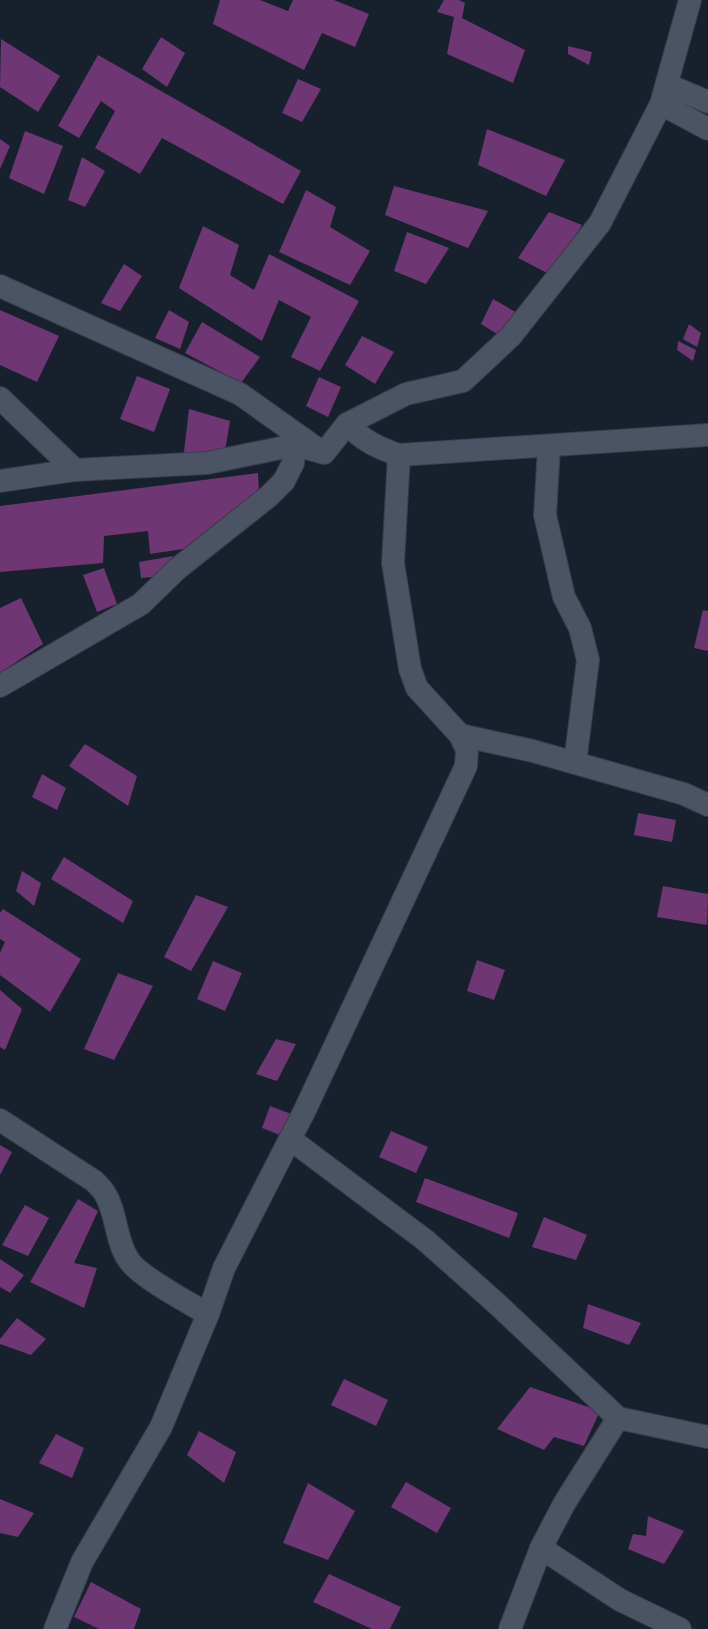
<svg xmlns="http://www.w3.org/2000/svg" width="708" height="1629" font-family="'PT Serif',serif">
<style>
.building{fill:#6e3673}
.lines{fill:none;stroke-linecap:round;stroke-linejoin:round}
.street-casing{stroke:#373c48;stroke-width:24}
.street{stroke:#4b5464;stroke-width:22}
</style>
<rect width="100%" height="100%" fill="#17202d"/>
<g class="building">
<polygon points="220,0 260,0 288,11 293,0 334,0 369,14 355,47 322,33 304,70 213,24"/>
<polygon points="444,0 459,0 465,3 462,18 525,50 513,83 447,54 454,17 437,12"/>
<polygon points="161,37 185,53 167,87 142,69"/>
<polygon points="1,39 60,76 38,112 0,87"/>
<polygon points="568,46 592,52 589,65 568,54"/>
<polygon points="98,55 301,171 283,204 162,138 140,174 95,148 115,111 101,101 79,138 58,126"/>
<polygon points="298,79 321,89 302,122 282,113"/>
<polygon points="487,129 565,160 546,196 478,165"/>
<polygon points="25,131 63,146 44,194 9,178"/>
<polygon points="0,139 10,146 0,169"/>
<polygon points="82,157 105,171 85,207 68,200"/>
<polygon points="394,186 488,211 468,248 385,215"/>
<polygon points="306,190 336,207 330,227 370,251 350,285 279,252"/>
<polygon points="549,212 582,225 553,276 518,258"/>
<polygon points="203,226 239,245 230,275 254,290 269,254 359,301 320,371 291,357 311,317 279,300 262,341 179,288"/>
<polygon points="407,232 449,248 426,284 394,271"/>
<polygon points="124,264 142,276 120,311 101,303"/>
<polygon points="493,299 519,314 502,337 481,324"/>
<polygon points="0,310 59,336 37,382 0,365"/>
<polygon points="169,310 189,322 180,349 155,338"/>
<polygon points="202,322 260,357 241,383 185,353"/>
<polygon points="689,324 701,333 697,347 683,339"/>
<polygon points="362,336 394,352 375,384 345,365"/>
<polygon points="678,341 696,350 693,361 677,350"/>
<polygon points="137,376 170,389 154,432 120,419"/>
<polygon points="319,377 341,387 328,417 306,406"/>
<polygon points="189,409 230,421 225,451 183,460"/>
<polygon points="258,473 259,493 190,548 150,554 148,531 104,536 103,563 0,572 0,506"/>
<polygon points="173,556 166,568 153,577 141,578 139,562"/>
<polygon points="104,568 117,604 97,612 83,575"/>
<polygon points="21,598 43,644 0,673 0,608"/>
<polygon points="703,610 708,611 708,651 694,648"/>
<polygon points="85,744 137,776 128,806 69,766"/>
<polygon points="42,774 66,788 57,810 32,797"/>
<polygon points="638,813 676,820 672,842 634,835"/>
<polygon points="64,857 133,901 123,923 51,879"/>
<polygon points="22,871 41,883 34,906 16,891"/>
<polygon points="663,886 708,894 707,925 657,917"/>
<polygon points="196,895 228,907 191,971 164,957"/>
<polygon points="3,909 81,959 50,1012 0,975 0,953 5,942 0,939 0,913"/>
<polygon points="477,960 505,970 494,1000 467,991"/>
<polygon points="213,961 242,973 225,1011 197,999"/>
<polygon points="118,973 153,986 114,1060 84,1049"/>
<polygon points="0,990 22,1009 5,1050 0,1047"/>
<polygon points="276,1039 296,1044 277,1081 256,1074"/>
<polygon points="270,1106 294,1115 285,1137 262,1128"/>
<polygon points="391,1131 428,1147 416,1173 379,1157"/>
<polygon points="0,1145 12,1152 0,1175"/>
<polygon points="425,1178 518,1213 509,1238 416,1202"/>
<polygon points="78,1199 98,1211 74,1263 97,1268 84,1308 30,1282"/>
<polygon points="25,1205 49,1218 28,1256 2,1245"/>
<polygon points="544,1217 587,1235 576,1260 532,1247"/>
<polygon points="0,1259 24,1275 10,1293 0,1287"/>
<polygon points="588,1304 641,1323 629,1345 583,1328"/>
<polygon points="17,1318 46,1339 31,1355 0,1344 0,1339"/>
<polygon points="344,1379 388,1400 376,1426 331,1405"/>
<polygon points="530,1387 600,1411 584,1446 554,1437 544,1450 497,1429"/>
<polygon points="199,1431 236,1452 224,1483 187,1455"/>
<polygon points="56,1434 84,1448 72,1478 39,1463"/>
<polygon points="406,1482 451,1508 437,1533 391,1507"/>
<polygon points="308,1483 355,1511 328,1560 283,1543"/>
<polygon points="0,1499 34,1513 18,1537 0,1533"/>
<polygon points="648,1516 684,1531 664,1564 628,1549 633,1534 646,1536"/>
<polygon points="329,1574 401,1607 390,1629 372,1629 313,1602"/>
<polygon points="91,1582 141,1609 134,1629 99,1629 74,1617"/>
</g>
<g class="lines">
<defs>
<g id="street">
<polyline points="668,85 708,102"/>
<polyline points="661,104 708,129"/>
<polyline points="0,286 240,394 316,448"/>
<polyline points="0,398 75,470"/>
<path d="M347,424C362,440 378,448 399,455L708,435"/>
<polyline points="549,447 545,515 564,597 580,628 588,660 575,763"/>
<polyline points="399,455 393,563 410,669 417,688 460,735 467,750 466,766 304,1112 290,1139 425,1240 496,1303 618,1418 708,1437"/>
<polyline points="0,481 75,470 207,463 295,445 324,453 347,424 406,394 463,381 511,336 600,223 661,104 690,0"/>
<polyline points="0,686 141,604 177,569 269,496 284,481 293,463 295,445"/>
<polyline points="460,735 533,751 684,794 708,805"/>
<path d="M0,1120L94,1181C97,1184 101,1188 104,1192C117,1212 115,1239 128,1259C138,1276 189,1303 208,1314"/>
<polyline points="541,1548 620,1600 680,1629"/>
<polyline points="55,1629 82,1562 161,1427 208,1314 224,1268 290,1139"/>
<polyline points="510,1629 541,1548 564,1504 618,1418"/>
</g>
</defs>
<use href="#street" class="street-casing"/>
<use href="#street" class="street"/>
</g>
</svg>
